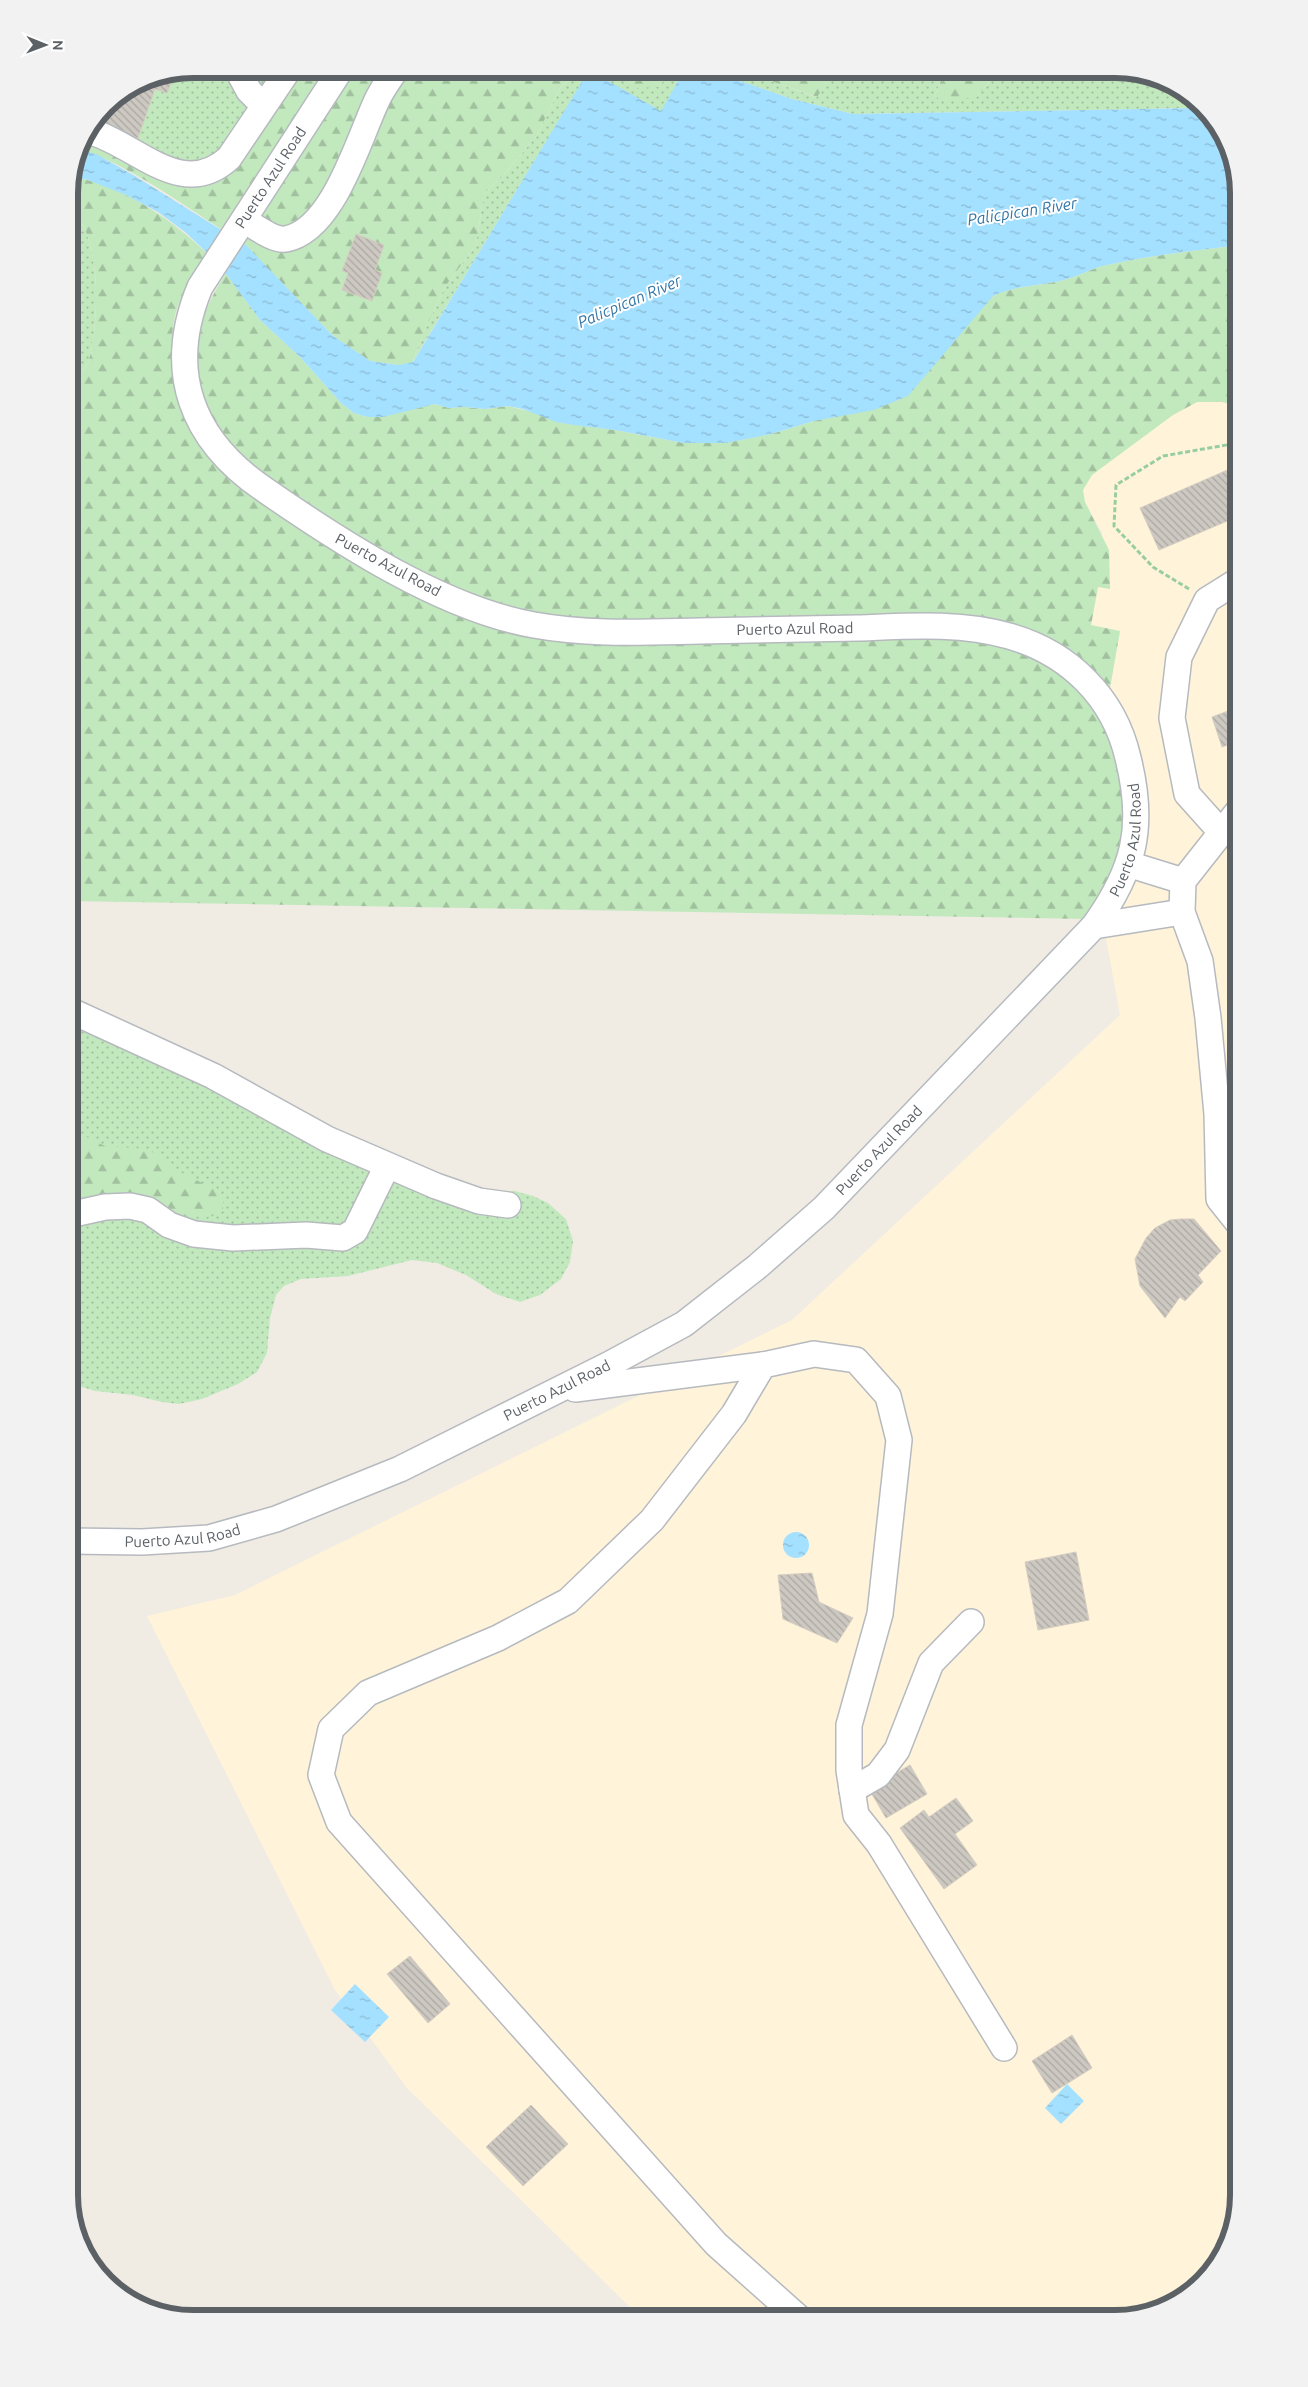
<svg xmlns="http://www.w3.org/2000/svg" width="1308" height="2387" font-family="Ubuntu,sans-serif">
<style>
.commercial{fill:#fff3d9}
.grass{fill:url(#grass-dots)}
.forest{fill:url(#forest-firs)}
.water{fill:url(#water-ripples)}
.building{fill:url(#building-back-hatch);stroke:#d5cdc1}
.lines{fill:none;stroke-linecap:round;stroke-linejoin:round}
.minor-casing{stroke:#b6babf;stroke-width:28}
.path{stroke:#98cda2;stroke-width:3;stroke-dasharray:5 2.5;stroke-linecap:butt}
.minor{stroke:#fff;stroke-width:25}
.labels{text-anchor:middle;stroke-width:4;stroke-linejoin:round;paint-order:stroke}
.street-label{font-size:15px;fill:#5c6166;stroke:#fff}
.water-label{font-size:16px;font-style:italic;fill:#3377a7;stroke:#fff}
.rim{fill:none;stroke:#5c6166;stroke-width:6}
</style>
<defs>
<pattern id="grass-dots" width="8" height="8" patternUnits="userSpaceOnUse" patternTransform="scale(1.25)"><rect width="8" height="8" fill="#c2e9be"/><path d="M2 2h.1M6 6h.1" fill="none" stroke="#a1c09e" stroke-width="1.8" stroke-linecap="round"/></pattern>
<pattern id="forest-firs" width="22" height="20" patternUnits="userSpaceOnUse" patternTransform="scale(1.25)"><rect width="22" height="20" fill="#c2e9be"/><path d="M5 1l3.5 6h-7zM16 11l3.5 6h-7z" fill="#a1c09e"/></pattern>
<pattern id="water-ripples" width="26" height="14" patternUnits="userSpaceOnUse" patternTransform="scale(1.25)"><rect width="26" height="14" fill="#a4e0ff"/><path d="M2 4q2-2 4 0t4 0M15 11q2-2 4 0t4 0" fill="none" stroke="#89b9d2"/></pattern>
<pattern id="building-back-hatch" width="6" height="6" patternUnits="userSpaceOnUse" patternTransform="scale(1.25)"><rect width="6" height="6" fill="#cdc9c2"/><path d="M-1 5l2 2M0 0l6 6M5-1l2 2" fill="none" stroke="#aaa7a1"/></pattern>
</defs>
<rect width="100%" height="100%" fill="#f0ece4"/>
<polygon class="commercial" points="1197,402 1222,402 1239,406 1239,2194 1218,2263 1163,2309 1115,2318 641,2318 407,2088 335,1990 147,1616 235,1595 792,1320 1120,1015 1105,933 1130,893 1143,861 1150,816 1148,786 1137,740 1122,705 1110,688 1120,631 1091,625 1098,587 1102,533 1085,502 1083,490 1092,475 1130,445 1173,415"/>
<g class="grass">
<path d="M193,69H299L234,166C222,179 211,188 192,186L85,136L105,105L146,78Z"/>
<polygon points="578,69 630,69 624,74 658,87 675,69 685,69 661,112 589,71 412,363 425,329 445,287 476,245 484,193 503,176 537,135 560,88"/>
<polygon points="706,69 736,69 816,97 836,69 946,69 934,97 976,97 1001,69 1124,69 1184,90 1199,108 853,114 792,99"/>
<path d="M69,207C103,235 99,321 89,360C87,367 80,373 76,379C73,384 71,391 69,397Z"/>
<polygon points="69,1002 388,1157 489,1193 515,1191 533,1196 548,1203 566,1219 573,1241 570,1262 561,1279 540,1295 520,1302 496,1294 466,1275 437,1263 412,1260 348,1276 301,1279 284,1286 276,1295 270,1318 267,1353 257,1372 238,1384 202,1399 179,1404 162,1402 133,1395 95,1391 69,1383"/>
</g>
<g class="forest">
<path d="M299,69H325L224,231C177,201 130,166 78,148L85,136L192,186C211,188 222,179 234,166Z"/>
<polygon points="354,69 578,69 560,88 537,135 503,176 484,193 476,245 445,287 425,329 412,363 399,365 370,361 332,335 244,244"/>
<polygon points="630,69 675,69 658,87 634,88 624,74"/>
<polygon points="736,69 836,69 817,97"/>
<polygon points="946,69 1001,69 976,97 949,100 934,97"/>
<path d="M71,176C125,187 169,217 209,255C199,270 186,286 179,303C173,317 172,336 171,351C170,371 174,389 181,406C203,464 235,485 283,518C319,542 354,563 393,581C447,606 498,634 558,642C602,647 648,645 692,644C741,643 791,642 840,641C906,639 981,630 1041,662C1079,682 1106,718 1116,760C1132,826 1122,864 1084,919L69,901V397C71,391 73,384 76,379C80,373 87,367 89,360C99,321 103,235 69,207Z"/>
<path d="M1239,245V406L1222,402H1197L1173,415L1092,475L1083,490L1085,502L1109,550L1110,589L1098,587L1091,625L1120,631L1110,688C1071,647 1033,623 975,616C959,614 942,615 925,614C857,615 788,616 720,618C659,620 594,624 534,612C451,596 361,541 292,494C267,477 234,458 219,430C186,370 190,330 226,273L260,320L300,357L341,403L354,413L367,417L435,404L449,408L465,407L485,409L508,406L540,414L557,422L615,430L684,443H725L771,434L814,421L993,296C1017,285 1039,286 1064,280C1079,276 1092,268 1107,265C1151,255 1195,251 1239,245Z"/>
<polygon points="69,1129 105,1146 145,1149 157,1154 172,1168 216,1190 223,1200 223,1209 217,1215 208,1217 173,1216 98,1204 69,1202"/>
</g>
<g class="water">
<path d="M685,69H706L792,99L853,114L1199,108L1230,145L1239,193V245C1195,251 1151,255 1107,265C1092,268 1079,276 1064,280C1039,286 1017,285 993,296L908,396L874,410L814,421L771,434L726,443H684L615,430L574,425L556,422L523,409L508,406L485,409L465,407L449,408L435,404L383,417H367L354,413L341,403L300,357L260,320L218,263L185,232L158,212L126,195L88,180L71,176L78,148L98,155L135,176L247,246L332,335L370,361L399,365L413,362L589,70L661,111Z"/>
<circle cx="796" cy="1545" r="13"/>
<polygon points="355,1984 389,2017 365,2042 331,2010"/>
<polygon points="1067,2084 1084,2101 1061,2124 1045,2108"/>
</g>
<g class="building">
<polygon points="164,74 173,78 167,93 155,89 138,138 94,122 105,105 146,78"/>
<polygon points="356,234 384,245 375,270 382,273 372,301 342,290 348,273 342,271"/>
<polygon points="1239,465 1239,516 1159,550 1140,508"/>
<polygon points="1239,707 1239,741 1222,747 1212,717"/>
<polygon points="1181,1219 1194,1219 1221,1251 1198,1275 1203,1282 1185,1301 1180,1297 1165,1318 1140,1286 1135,1259 1146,1238 1155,1228 1170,1220"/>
<polygon points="1076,1552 1089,1620 1038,1630 1025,1562"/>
<polygon points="812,1573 819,1602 853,1618 837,1643 783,1619 778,1575"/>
<polygon points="910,1765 927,1794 886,1818 869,1789"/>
<polygon points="956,1798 973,1821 955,1834 977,1865 944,1889 900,1828 924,1810 929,1817"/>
<polygon points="410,1956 450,2004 428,2023 387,1974"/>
<polygon points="1072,2035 1092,2068 1052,2093 1032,2061"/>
<polygon points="531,2105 568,2144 523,2186 486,2147"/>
</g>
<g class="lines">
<defs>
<g id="minor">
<polyline points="237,69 249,91 263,105"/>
<path d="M88,131C136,143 181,202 229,158L289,69"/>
<path d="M244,220C255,226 273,241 286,239C334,230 359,137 378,98C383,88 390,79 396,69"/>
<polyline points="1221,832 1187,794 1172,718 1179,657 1207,600 1239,580"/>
<polyline points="1128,864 1183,881"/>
<polyline points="1094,926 1182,912"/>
<polyline points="69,1010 213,1076 327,1139 436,1186 479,1201 508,1205"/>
<polyline points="69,1215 105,1207 130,1206 148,1210 169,1225 194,1234 233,1238 306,1235 343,1238 355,1231 387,1166"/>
<polyline points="1239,1224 1219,1199 1217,1114 1208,1018 1200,961 1182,912 1183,881 1239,810"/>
<polyline points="575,1389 763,1365"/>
<path id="s1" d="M69,1541L142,1542L209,1538L276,1519L400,1469L608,1365L684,1324L758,1266L824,1208L1094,926C1135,869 1145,826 1128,758C1114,697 1069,653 1009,636C961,622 908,626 858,628C805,629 752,630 700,631C645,632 589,635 534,625C443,609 340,542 265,490C191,440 165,371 200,287L341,69"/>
<polyline points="852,1790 878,1775 897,1750 931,1663 971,1622"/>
<polyline points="799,2318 716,2244 339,1822 321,1775 331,1729 368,1693 498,1638 568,1601 652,1520 734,1414 763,1365 814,1354 856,1360 888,1396 899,1440 880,1614 849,1725 849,1770 856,1815 879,1844 1004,2048"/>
</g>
</defs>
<use href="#minor" class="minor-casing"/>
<polyline class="path" points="1189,589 1153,567 1114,526 1116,485 1163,456 1232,444 1239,445"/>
<use href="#minor" class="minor"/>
</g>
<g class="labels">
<g class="street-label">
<text dy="5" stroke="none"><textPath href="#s1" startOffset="2736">Puerto Azul Road</textPath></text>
<text transform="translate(388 565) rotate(28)" y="5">Puerto Azul Road</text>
<text transform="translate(795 629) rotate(-1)" y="5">Puerto Azul Road</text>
<text dy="5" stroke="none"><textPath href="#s1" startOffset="1329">Puerto Azul Road</textPath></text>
<text dy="5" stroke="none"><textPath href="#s1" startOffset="924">Puerto Azul Road</textPath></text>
<text dy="5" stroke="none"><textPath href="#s1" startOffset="519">Puerto Azul Road</textPath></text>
<text dy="5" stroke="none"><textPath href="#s1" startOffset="114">Puerto Azul Road</textPath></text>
</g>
<g class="water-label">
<text transform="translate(1022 211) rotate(-9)" y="6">Palicpican River</text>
<text transform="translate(629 301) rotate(-23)" y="6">Palicpican River</text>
</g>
</g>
<path d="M0 0H1308V2387H0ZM193 78H1115A115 115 0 0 1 1230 193V2195A115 115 0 0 1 1115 2310H193A115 115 0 0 1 78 2195V193A115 115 0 0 1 193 78Z" fill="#f2f2f3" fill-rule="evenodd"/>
<path class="rim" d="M193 78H1115A115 115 0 0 1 1230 193V2195A115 115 0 0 1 1115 2310H193A115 115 0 0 1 78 2195V193A115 115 0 0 1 193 78Z"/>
<g transform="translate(45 45) rotate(91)" stroke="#ffffff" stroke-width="4" paint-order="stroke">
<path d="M0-4L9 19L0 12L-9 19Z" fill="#5c6166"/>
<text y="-8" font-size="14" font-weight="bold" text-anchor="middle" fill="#5c6166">N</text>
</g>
</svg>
